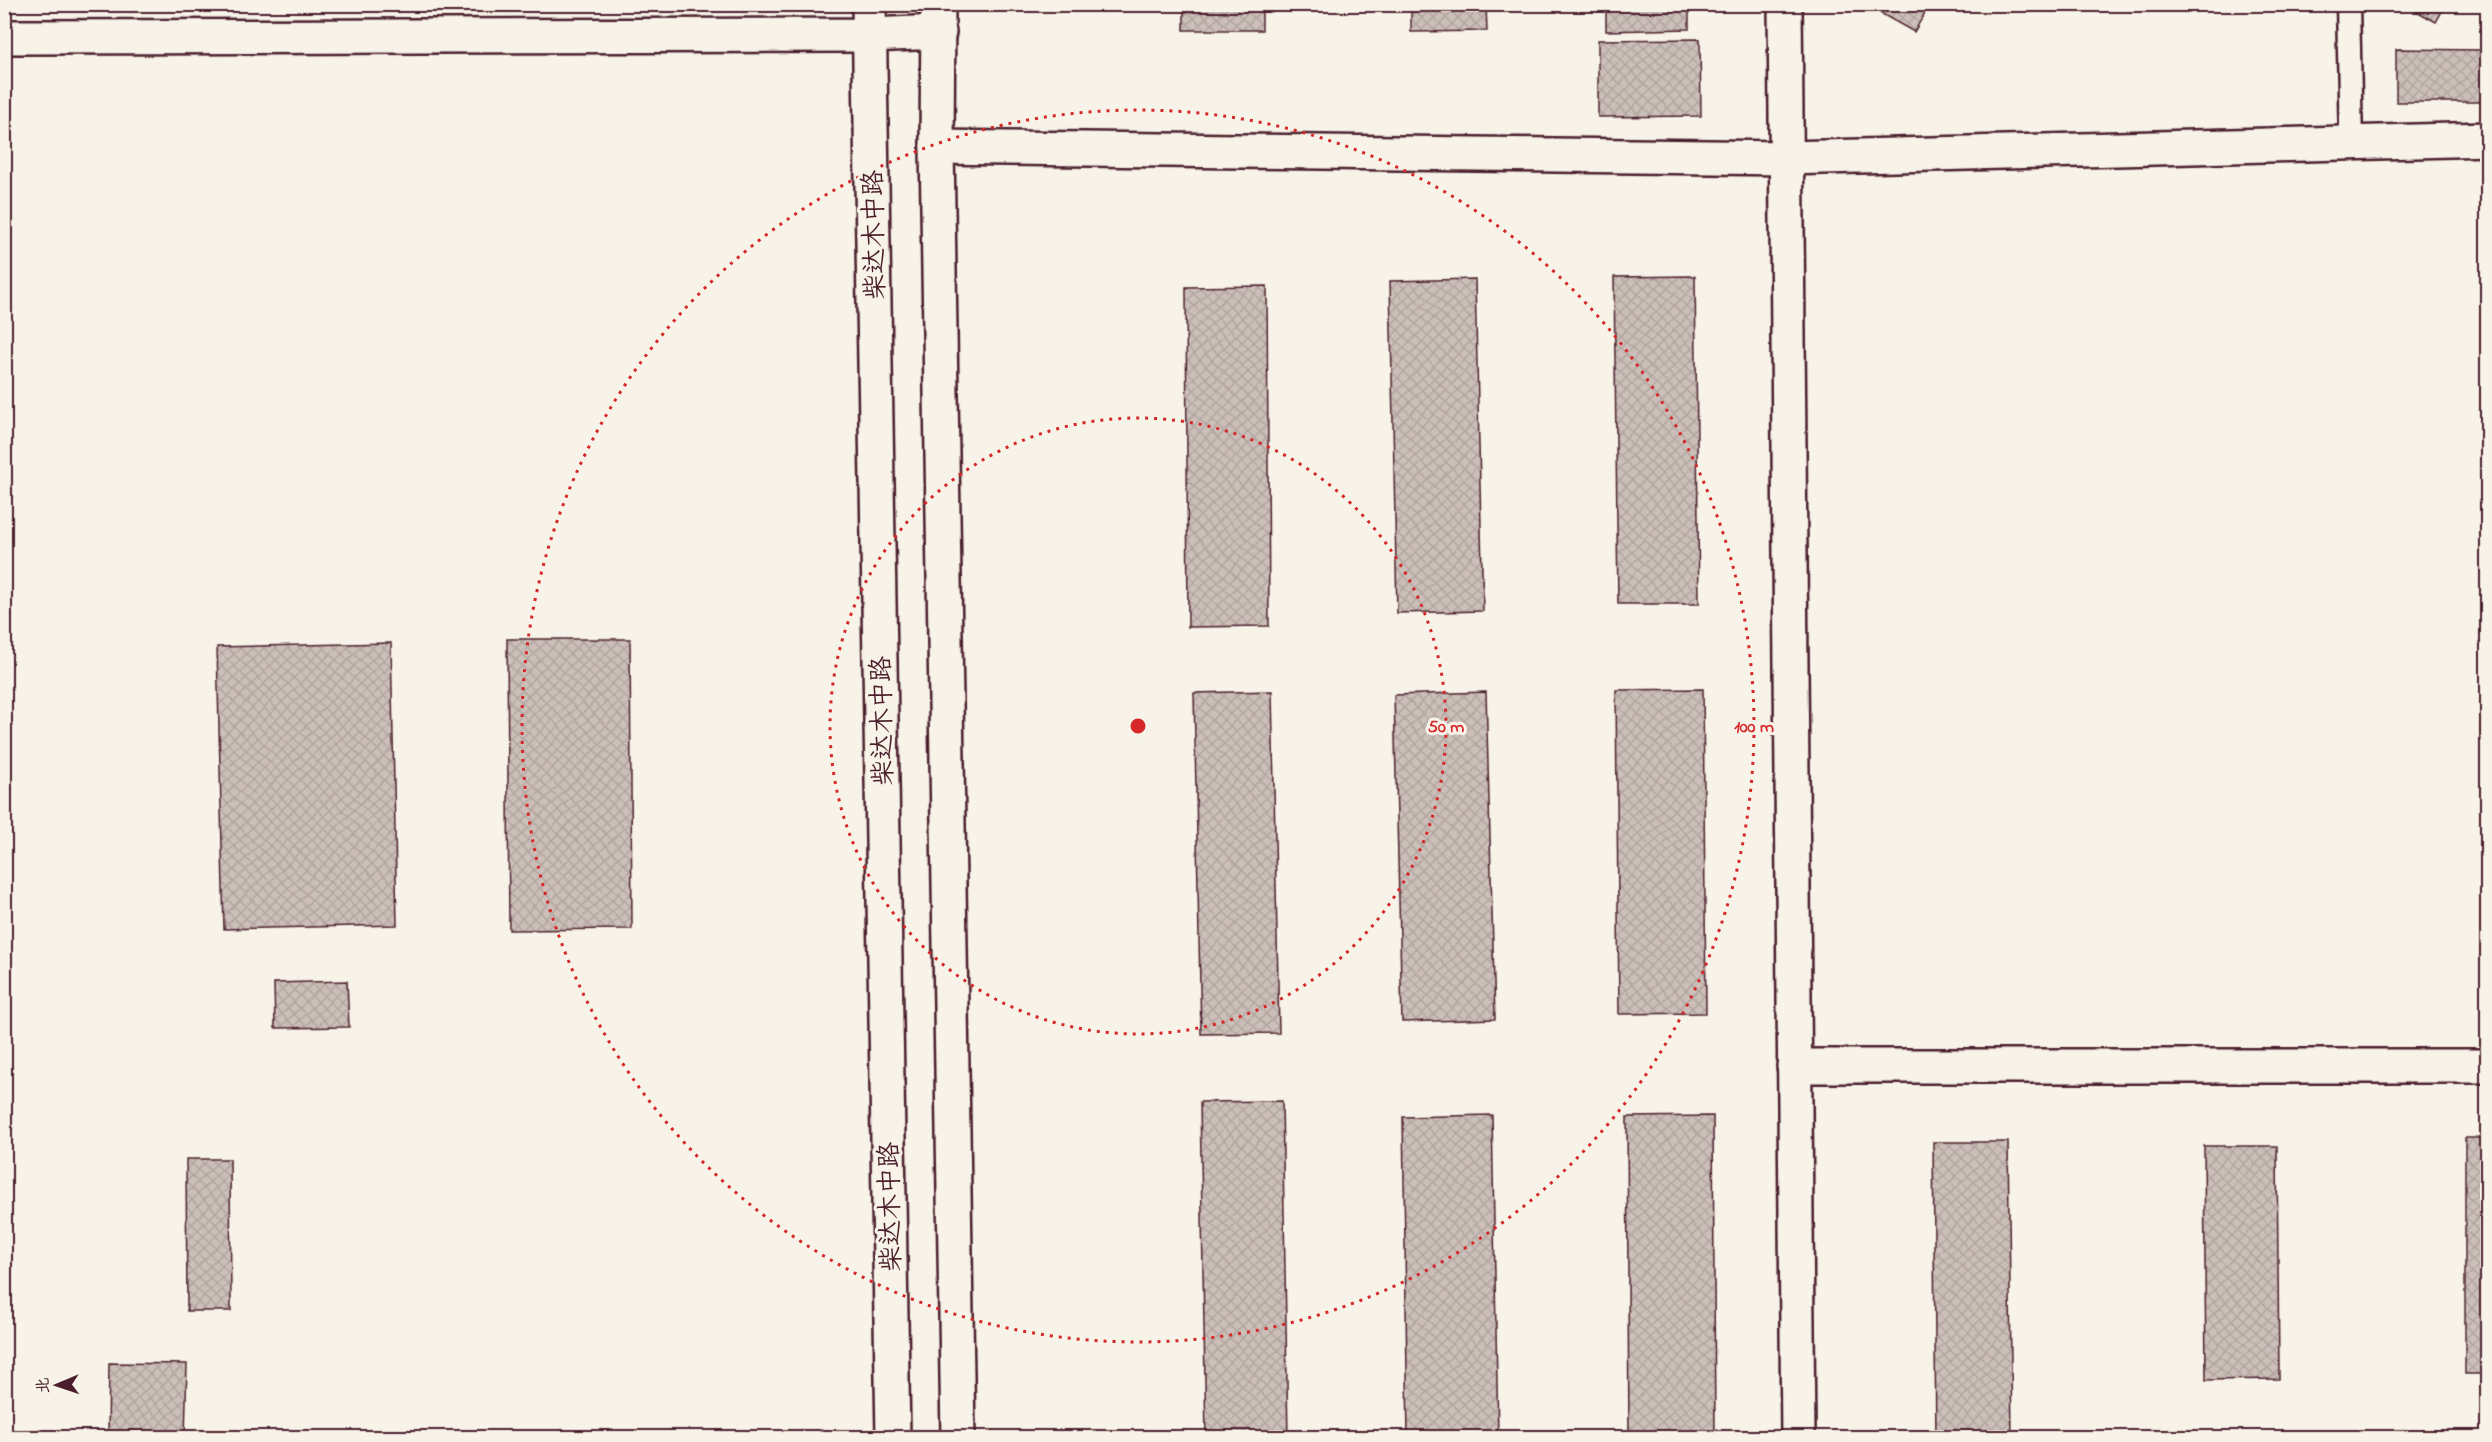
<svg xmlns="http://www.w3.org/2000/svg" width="2492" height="1442" font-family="'Indie Flower','LXGW WenKai TC',sans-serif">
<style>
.building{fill:url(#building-cross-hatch);stroke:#4a1f2b;stroke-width:1.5}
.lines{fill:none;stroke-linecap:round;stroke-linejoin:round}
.service-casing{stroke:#4a1f2b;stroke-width:27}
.minor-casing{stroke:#4a1f2b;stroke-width:38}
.secondary-casing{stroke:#4a1f2b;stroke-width:38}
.service{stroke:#f7f3e8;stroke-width:22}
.minor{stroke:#f7f3e8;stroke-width:33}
.secondary{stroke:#f7f3e8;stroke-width:33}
.ring{fill:none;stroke:#d62828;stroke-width:3;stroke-dasharray:3 6}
.labels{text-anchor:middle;stroke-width:6;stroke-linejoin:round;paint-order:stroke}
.street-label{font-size:26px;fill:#4a1f2b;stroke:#f7f3e8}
.centre{fill:#d62828;stroke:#f7f3e8;stroke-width:3}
.ring-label{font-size:18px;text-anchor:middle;font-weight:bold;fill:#d62828;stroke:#f7f3e8;stroke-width:6;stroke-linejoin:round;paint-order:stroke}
</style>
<defs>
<pattern id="building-cross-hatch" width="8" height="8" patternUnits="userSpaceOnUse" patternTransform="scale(1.5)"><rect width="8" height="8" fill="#ccbfb9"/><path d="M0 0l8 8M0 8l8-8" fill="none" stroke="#b1a49f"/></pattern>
</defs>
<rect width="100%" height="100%" fill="#f7f3e8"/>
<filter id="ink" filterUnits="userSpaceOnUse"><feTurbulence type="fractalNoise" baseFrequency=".0167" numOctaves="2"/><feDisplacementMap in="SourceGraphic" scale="12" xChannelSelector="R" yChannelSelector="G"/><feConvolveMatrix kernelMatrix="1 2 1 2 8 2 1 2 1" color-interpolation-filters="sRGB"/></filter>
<g filter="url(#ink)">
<g class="building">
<rect x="1184" y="4" width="78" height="26"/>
<polygon points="1411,4 1486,4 1487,31 1411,32"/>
<polygon points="1606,4 1689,4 1689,29 1606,31"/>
<polygon points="1864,4 1916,4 1926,11 1914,32"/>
<polygon points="2404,4 2446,4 2436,22"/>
<polygon points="1700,39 1701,116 1598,117 1598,40"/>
<polygon points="2488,45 2488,102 2396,102 2396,49 2483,50"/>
<polygon points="1695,276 1699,604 1618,604 1614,277"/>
<polygon points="1475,279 1483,611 1397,613 1390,281"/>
<polygon points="1267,286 1269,626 1188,627 1186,287"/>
<polygon points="507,639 630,639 632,929 509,930"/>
<polygon points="391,643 397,925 224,929 217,647"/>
<polygon points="1703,689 1706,1013 1619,1014 1616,690"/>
<polygon points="1272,691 1279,1033 1201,1034 1194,693"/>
<polygon points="1486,692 1495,1019 1402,1022 1394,695"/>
<polygon points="347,981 349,1027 275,1028 274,983"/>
<polygon points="1282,1101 1288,1438 1206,1438 1200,1102"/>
<polygon points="1492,1115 1498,1438 1408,1438 1403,1117"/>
<polygon points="1713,1116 1715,1438 1629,1438 1627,1117"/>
<rect x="2465" y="1138" width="23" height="236"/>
<polygon points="1933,1142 2008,1142 2012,1438 1936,1438"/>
<polygon points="2204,1146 2277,1146 2279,1379 2206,1380"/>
<polygon points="186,1159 230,1159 231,1311 187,1311"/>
<polygon points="109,1363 187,1364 185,1438 108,1438"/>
</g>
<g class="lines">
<defs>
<polyline id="service" points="2348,4 2351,143"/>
<g id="minor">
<polyline points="1785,4 1798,1438"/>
<polyline points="4,37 870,35 939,32"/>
<polyline points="937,147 1787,158 2488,139"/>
<polyline points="1794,1066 2488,1066"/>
</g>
<g id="secondary">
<polyline points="869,4 893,1438"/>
<polyline points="938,4 937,147 958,1438"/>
</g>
</defs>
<use href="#service" class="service-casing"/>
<use href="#minor" class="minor-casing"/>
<use href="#secondary" class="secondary-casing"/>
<use href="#service" class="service"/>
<use href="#minor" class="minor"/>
<use href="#secondary" class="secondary"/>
</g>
</g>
<g class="ring">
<circle cx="1138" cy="726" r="308"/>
<circle cx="1138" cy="726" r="616"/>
</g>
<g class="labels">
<g class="street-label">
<text transform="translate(873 235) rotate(-91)" y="9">柴达木中路</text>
<text transform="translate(881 721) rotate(-91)" y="9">柴达木中路</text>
<text transform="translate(889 1207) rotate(-91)" y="9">柴达木中路</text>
</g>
</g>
<circle cx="1138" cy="726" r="9" class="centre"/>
<g class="ring-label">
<text x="1446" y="732">50 m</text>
<text x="1754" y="732">100 m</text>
</g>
<rect width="2492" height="1442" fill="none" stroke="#f7f3e8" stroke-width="24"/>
<rect x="12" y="12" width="2468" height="1418" fill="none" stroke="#4a1f2b" stroke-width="2" filter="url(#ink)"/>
<g transform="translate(57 1385) rotate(268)" stroke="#f7f3e8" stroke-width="4.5" paint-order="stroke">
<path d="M0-4.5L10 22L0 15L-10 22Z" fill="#4a1f2b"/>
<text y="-9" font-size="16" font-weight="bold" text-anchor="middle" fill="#4a1f2b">北</text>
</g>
</svg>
